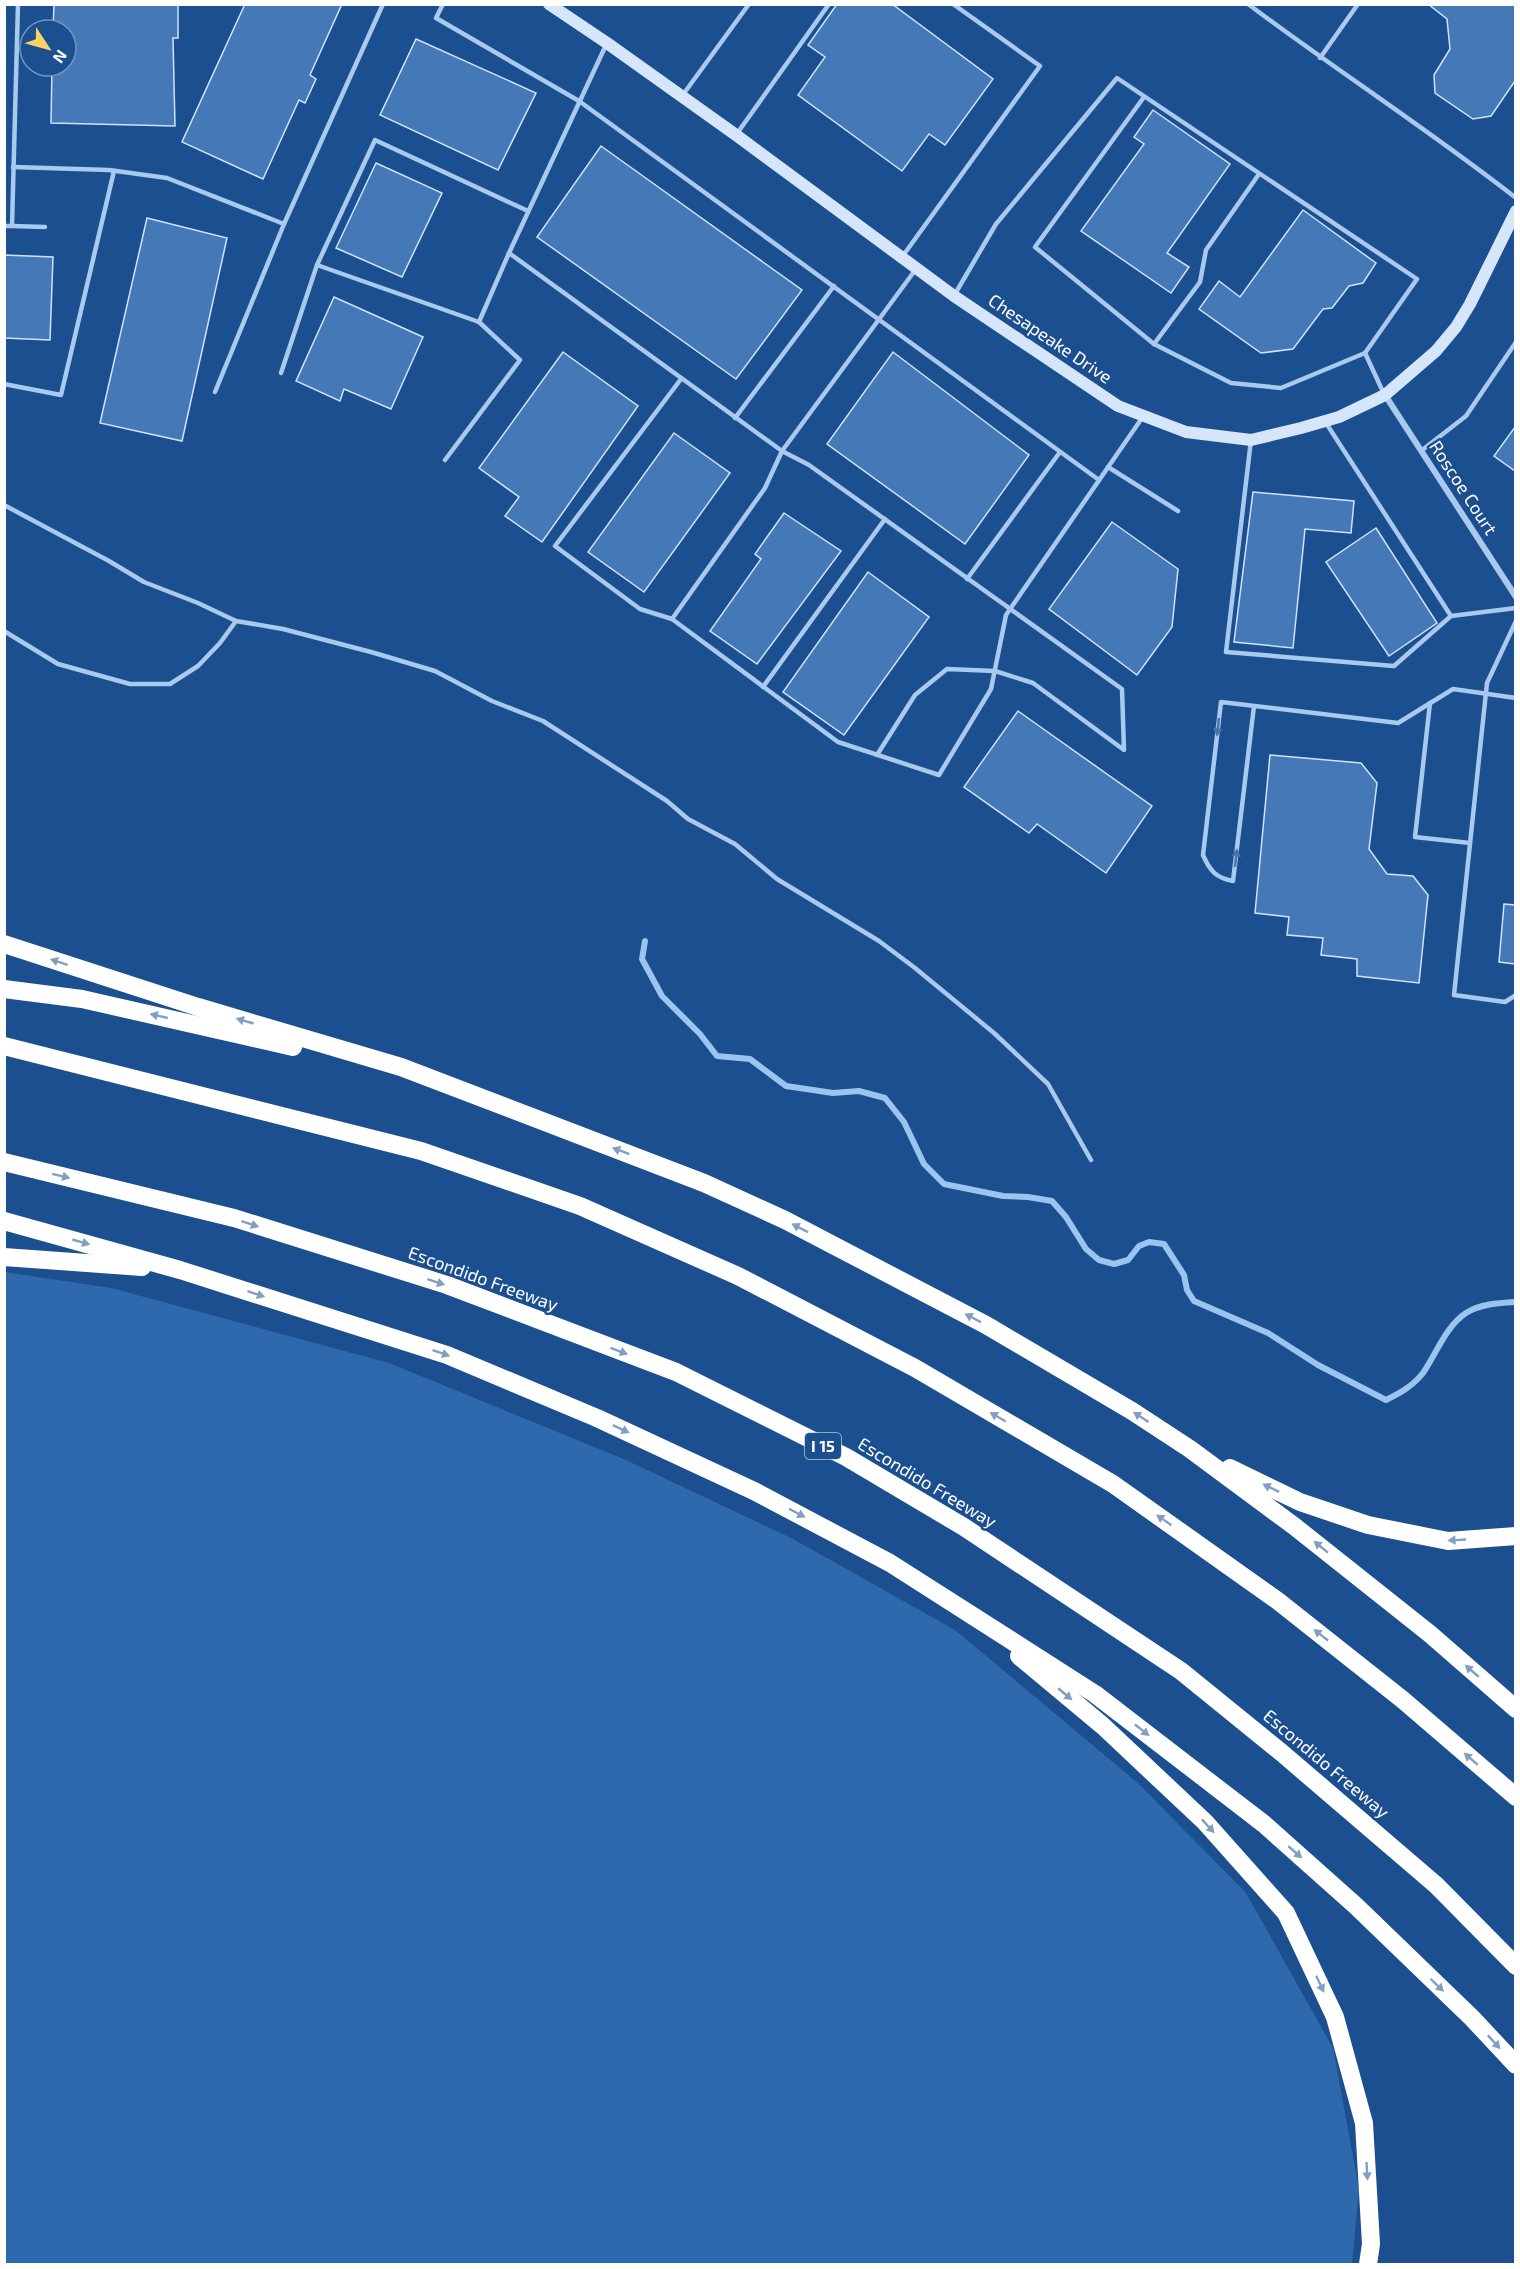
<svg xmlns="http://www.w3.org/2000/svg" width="1520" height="2269" font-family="'Exo 2',sans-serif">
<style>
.green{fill:#2e69ad}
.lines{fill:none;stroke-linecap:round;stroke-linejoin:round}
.stream{stroke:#9cc4f0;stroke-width:6}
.building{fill:#4478b7;stroke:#cfe3fa;stroke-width:1.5}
.lane{stroke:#a9c9ee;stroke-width:4.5}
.street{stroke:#a9c9ee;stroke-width:6}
.secondary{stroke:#d6e6fa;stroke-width:12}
.highway{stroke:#fff;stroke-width:18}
.oneway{fill:#4674ac}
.oneway2{fill:#829ec1}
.labels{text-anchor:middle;stroke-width:5;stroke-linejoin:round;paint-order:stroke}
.shield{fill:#1b4f8f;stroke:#bbcadd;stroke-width:1.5}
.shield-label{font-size:16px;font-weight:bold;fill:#fff}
.street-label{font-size:18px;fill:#fff;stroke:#1b4f8f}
</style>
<rect width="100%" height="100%" fill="#1b4f8f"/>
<polygon class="green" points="4,1272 111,1288 389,1363 626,1460 793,1539 955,1630 1139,1784 1246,1893 1333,2048 1359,2189 1352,2264 5,2264"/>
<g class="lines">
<path class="stream" d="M645,941L642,959L662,996L700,1034L717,1056L750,1059L786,1086L833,1093L859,1091L885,1098L904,1122L924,1164L944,1184L1003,1196L1028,1197L1052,1201L1066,1217L1086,1249L1099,1260L1114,1264L1128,1260L1139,1246L1149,1242L1164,1244L1184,1275L1187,1290L1194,1301L1268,1333L1318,1365L1386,1400C1400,1393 1413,1386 1423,1373C1437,1353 1445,1327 1466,1313C1480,1304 1499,1303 1516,1302"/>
</g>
<g class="building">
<polygon points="54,4 178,4 178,38 173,38 175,126 51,123 52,66 66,66 66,30 53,30"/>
<polygon points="245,4 342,4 310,75 316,79 305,103 299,100 263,179 182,142"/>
<polygon points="837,4 892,4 993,79 945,145 929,134 902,171 798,95 825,57 808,45"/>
<polygon points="1428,4 1515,4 1515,81 1491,116 1473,119 1435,93 1434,75 1450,49 1447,19"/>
<polygon points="416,39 536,93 498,170 380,115"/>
<polygon points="1153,110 1230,164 1167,253 1189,267 1171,293 1081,231 1144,144 1134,137"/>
<polygon points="601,146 802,290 736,379 537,237"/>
<polygon points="376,163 442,193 402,277 336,248"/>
<polygon points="1303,210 1376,263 1363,283 1349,286 1332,308 1323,309 1293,349 1261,353 1199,309 1219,281 1240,297"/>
<polygon points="147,218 227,238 182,441 100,423"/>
<polygon points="4,255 53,257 50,340 4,338"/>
<polygon points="334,297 423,337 391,409 344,389 340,401 296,381"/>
<polygon points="563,352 638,406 542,542 505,516 519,497 479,468"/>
<polygon points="893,352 1029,455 965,544 827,444"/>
<polygon points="1515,427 1515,471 1494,456"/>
<polygon points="674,433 730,473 644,592 588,552"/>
<polygon points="1253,492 1354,501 1351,533 1305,529 1293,648 1234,642"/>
<polygon points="784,513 841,551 757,664 710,631 761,559 755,554"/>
<polygon points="1112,522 1178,569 1172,627 1137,675 1049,609"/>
<polygon points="1376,528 1437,623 1389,656 1326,562"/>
<polygon points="868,572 929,617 844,735 783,692"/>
<polygon points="1018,711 1152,806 1106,873 1037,824 1029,833 964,787"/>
<polygon points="1270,755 1361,763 1377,783 1369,849 1387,874 1413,876 1428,895 1419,983 1357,976 1357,959 1321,955 1323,938 1287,935 1289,917 1255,913"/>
<polygon points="1504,904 1515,905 1515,964 1499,962"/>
</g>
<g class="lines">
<g class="lane">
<polyline points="443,4 436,18 579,101 1099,480"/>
<path d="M1248,4C1336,70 1429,130 1516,198"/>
<polyline points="1320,58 1358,4"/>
<polyline points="682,96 749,4"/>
<polyline points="736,135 829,4"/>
<polyline points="13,167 109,170 167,178 284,224"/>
<polyline points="4,226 12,226 18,4"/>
<polyline points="12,226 45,227"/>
<polyline points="509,253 782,451 809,465 1122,689 1124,750 1033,683 995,671 947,669 915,695 877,755"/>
<polyline points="902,257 1040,66 953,4"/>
<polyline points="317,265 375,140 528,211"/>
<polyline points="955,294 996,224 1117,78 1417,279 1365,353 1281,388 1231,383 1154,344 1035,247 1144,97"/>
<polyline points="1154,344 1200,282 1206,250 1259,174"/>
<polyline points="1365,353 1384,394"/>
<polyline points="281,373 317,265 479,322"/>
<polyline points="681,379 555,546 640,609 672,619 838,742 939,775 991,689 1006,615 1142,418"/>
<polyline points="4,384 61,395 114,171"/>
<polyline points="215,392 284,224 383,4"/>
<polyline points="735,418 834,286"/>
<polyline points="1326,423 1451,616 1516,608"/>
<polyline points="1251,440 1226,652 1394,666 1451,616"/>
<polyline points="1421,451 1466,416 1516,342"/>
<polyline points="445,460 520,360 479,322 509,253 606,45"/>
<polyline points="1108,467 1178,511"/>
<polyline points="4,505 109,561 144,582 198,603 236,621 283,629 371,652 435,671 492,701 543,721 667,801 688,819 735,844 777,879 879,941 915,968 994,1033 1048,1084 1091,1160"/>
<polyline points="967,579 1060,452"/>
<polyline points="672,619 765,488 782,451 916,269"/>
<polyline points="1516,621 1487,683 1454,995 1505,1002 1516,995"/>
<polyline points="4,631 58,664 130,684 170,684 198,666 220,643 236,621"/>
<polyline points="763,687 885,519"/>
<polyline points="1430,703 1415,837 1470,843"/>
<path d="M1254,706L1233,881C1216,878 1210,871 1203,855L1221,702L1398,723L1453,689L1516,698"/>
</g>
<polyline class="street" points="1385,395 1516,597"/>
<polyline class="secondary" points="549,4 607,43 736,135 954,296 1118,406 1186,432 1251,440 1301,428 1339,417 1385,395 1436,351 1456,327 1470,304 1516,211"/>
<g class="highway">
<polyline points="4,944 198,1007 401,1067 704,1183 785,1220 986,1325 1132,1411 1190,1449 1294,1526 1430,1634 1516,1709"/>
<polyline points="4,989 82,999 293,1047"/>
<polyline points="4,1046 421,1151 580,1206 738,1276 915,1368 1113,1484 1278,1601 1403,1700 1516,1797"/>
<polyline points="4,1162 234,1218 447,1285 676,1372 846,1457 964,1527 1181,1671 1282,1753 1436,1885 1516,1966"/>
<polyline points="4,1221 180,1270 447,1355 597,1418 754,1491 890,1563 1095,1694 1264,1824 1356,1906 1472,2018 1516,2065"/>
<polyline points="4,1257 142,1267"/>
<polyline points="1230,1468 1300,1502 1368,1525 1448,1541 1516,1536"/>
<polyline points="1019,1656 1103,1726 1205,1822 1286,1913 1335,2017 1364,2123 1371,2244 1368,2264"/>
</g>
</g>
<defs><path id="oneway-solid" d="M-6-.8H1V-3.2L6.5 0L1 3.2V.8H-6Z" transform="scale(1.5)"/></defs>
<g class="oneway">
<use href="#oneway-solid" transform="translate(1218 727) rotate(96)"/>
<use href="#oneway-solid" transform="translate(1236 858) rotate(-83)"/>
</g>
<g class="oneway2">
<use href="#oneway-solid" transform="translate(59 962) rotate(-162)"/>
<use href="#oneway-solid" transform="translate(159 1016) rotate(-167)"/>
<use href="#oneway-solid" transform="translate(245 1021) rotate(-164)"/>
<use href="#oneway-solid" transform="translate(621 1151) rotate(-159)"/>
<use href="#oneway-solid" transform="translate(61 1176) rotate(14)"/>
<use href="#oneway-solid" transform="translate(250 1224) rotate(18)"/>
<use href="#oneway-solid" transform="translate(800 1228) rotate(-153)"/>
<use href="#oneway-solid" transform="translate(81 1242) rotate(16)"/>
<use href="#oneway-solid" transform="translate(436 1282) rotate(18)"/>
<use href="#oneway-solid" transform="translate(256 1294) rotate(18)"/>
<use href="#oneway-solid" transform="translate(973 1318) rotate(-152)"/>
<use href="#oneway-solid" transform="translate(619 1351) rotate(21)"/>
<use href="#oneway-solid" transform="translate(441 1353) rotate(19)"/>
<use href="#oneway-solid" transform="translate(998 1417) rotate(-150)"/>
<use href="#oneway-solid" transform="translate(1141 1417) rotate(-147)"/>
<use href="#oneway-solid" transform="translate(621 1429) rotate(25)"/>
<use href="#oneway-solid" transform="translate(1271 1488) rotate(-154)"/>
<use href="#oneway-solid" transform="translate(797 1513) rotate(28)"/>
<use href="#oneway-solid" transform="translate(1164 1520) rotate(-145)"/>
<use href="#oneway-solid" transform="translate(1457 1540) rotate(177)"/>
<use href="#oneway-solid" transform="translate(1321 1547) rotate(-141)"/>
<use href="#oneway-solid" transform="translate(1321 1635) rotate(-142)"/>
<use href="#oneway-solid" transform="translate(1472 1671) rotate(-139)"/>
<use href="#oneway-solid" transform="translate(1065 1694) rotate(40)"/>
<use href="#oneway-solid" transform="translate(1142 1730) rotate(38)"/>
<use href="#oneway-solid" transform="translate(1471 1759) rotate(-139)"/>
<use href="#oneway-solid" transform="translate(1208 1826) rotate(47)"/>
<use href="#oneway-solid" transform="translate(1295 1852) rotate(41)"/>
<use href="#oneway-solid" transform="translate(1320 1984) rotate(65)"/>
<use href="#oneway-solid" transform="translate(1437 1985) rotate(44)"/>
<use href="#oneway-solid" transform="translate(1494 2042) rotate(47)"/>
<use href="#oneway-solid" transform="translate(1367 2171) rotate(87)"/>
</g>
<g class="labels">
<rect class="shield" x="805" y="1433" width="36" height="26" rx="4.5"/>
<g class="shield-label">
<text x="823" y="1452">I 15</text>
</g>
<g class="street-label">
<text transform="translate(1050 339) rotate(34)" y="6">Chesapeake Drive</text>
<text transform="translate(1463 488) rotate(57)" y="6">Roscoe Court</text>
<text transform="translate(483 1279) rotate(20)" y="6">Escondido Freeway</text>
<text transform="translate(927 1483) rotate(31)" y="6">Escondido Freeway</text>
<text transform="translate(1326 1764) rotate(40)" y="6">Escondido Freeway</text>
</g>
</g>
<rect width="1520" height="2269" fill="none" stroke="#ffffff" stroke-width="12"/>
<g transform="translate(48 48) rotate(126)"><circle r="28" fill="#1b4f8f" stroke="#7695bc" stroke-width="1.5"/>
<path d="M0-4.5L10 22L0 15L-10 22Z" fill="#ffd166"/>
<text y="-9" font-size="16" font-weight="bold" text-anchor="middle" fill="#ffffff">N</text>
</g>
</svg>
